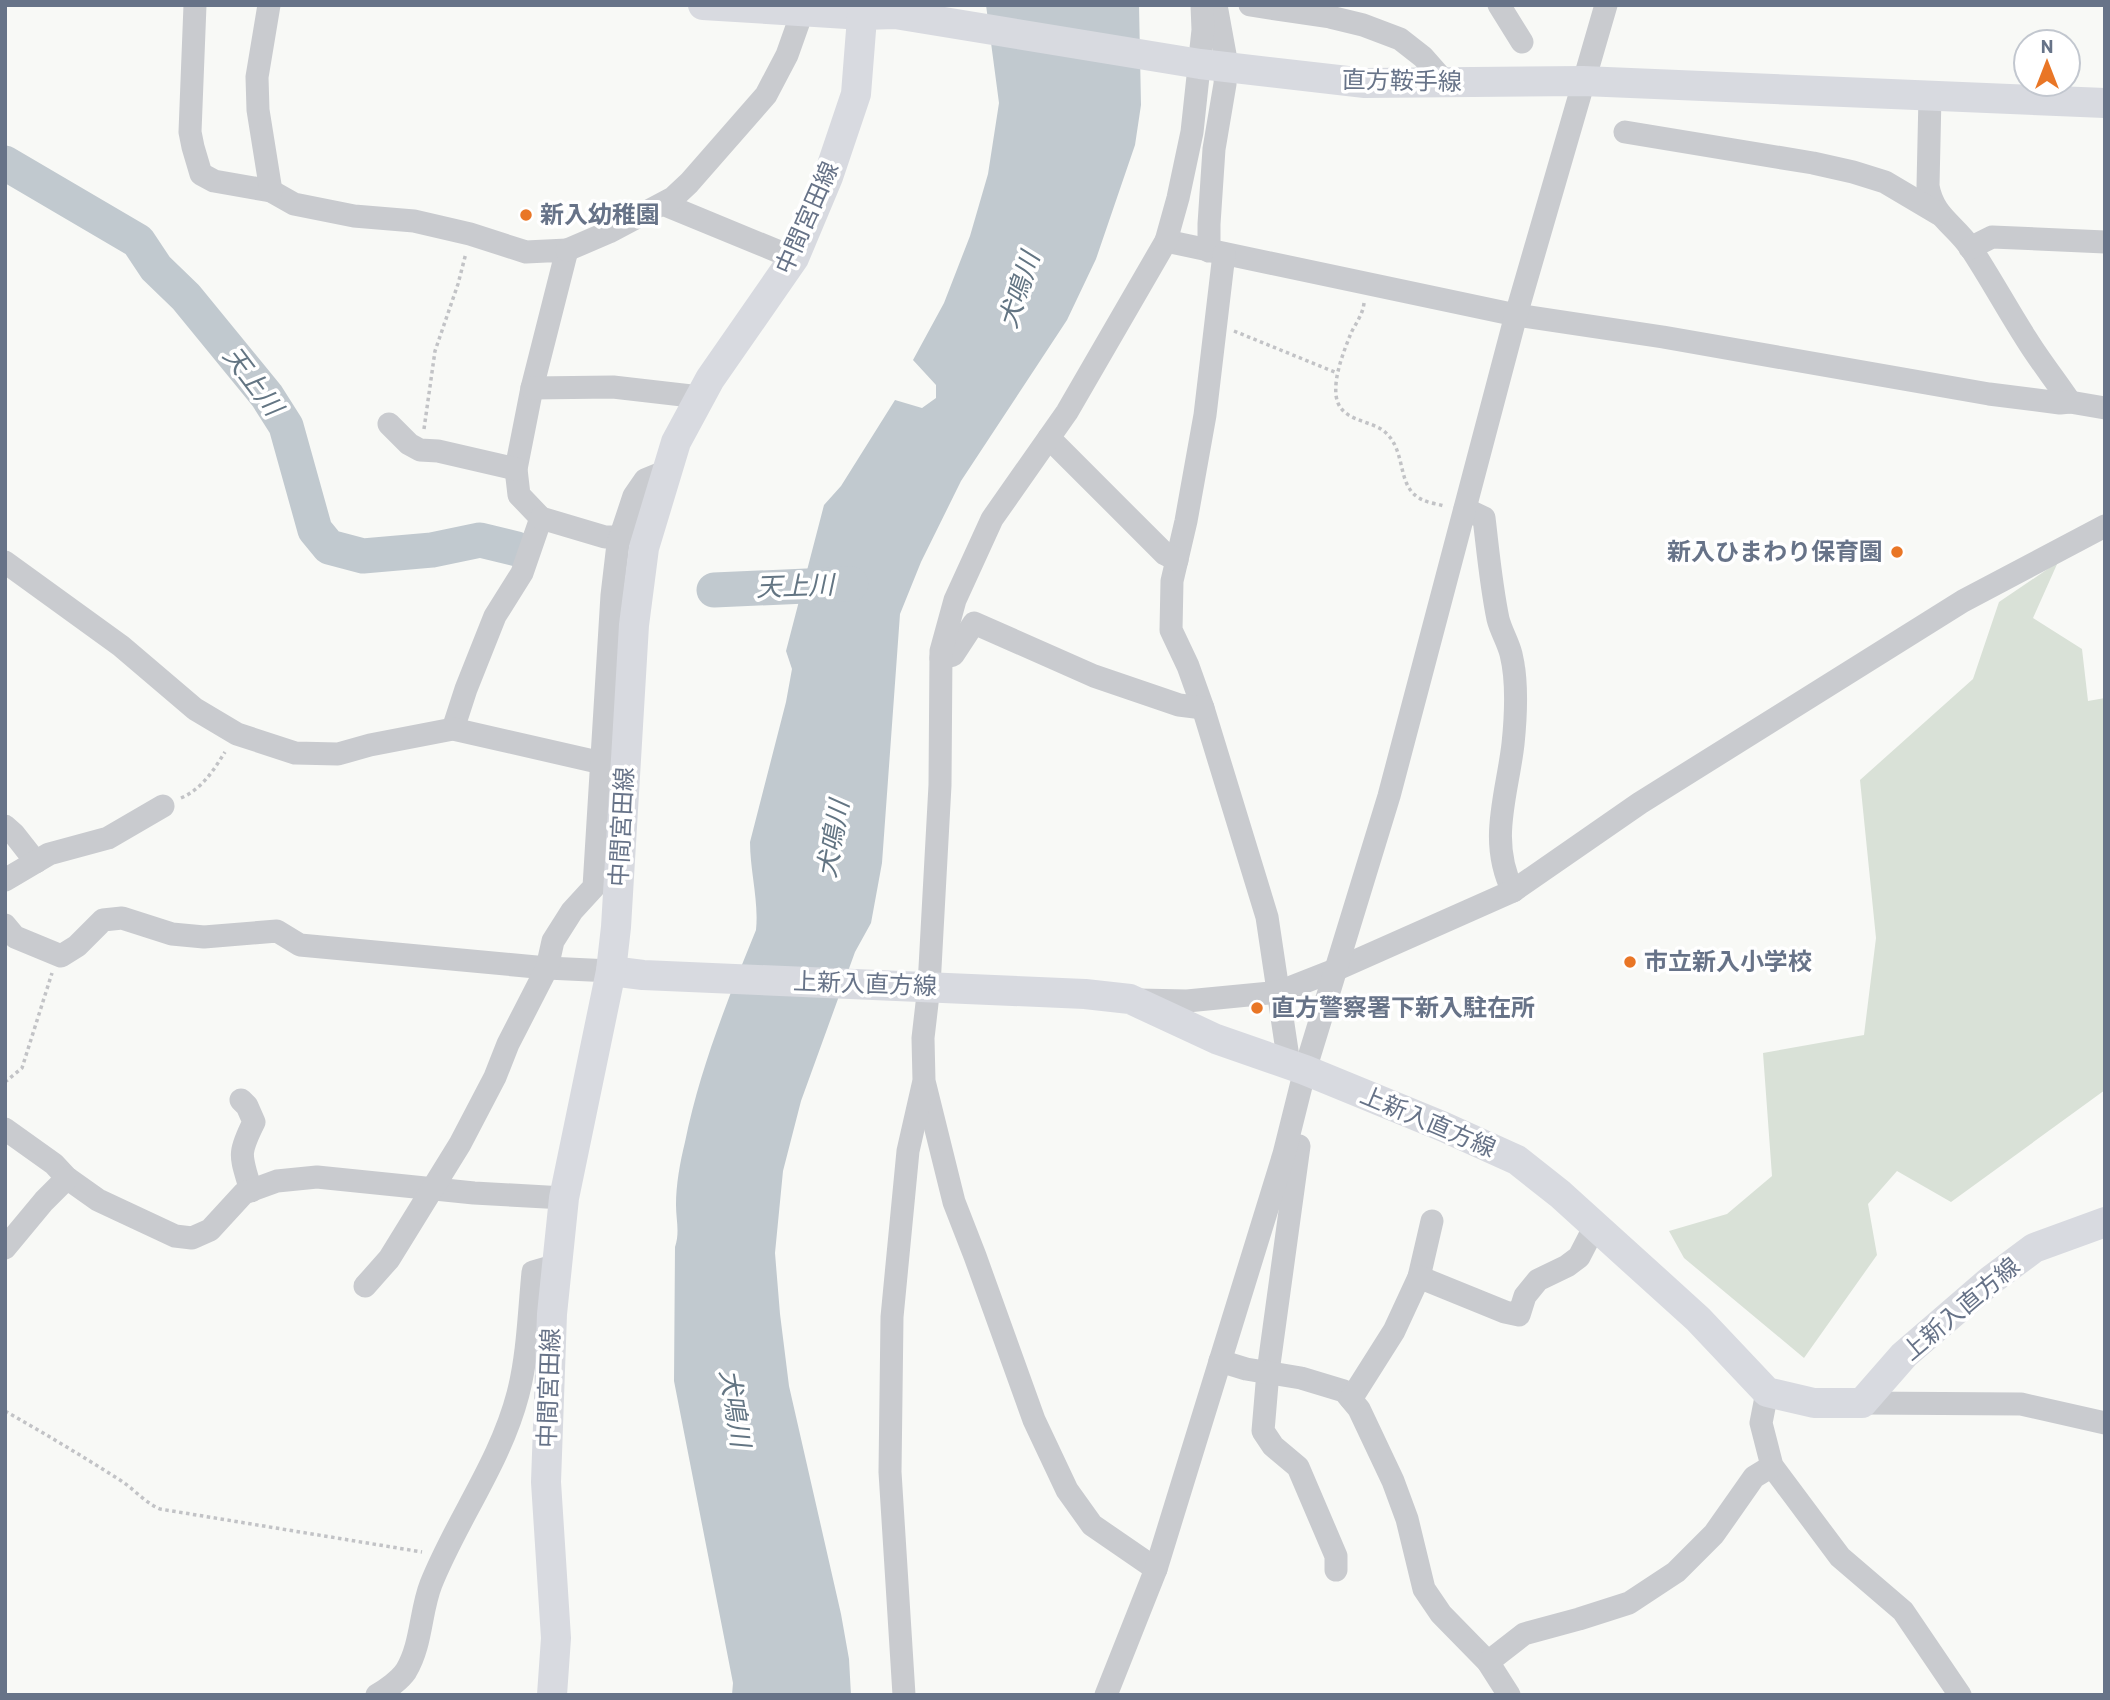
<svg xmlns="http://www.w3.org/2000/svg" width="2110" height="1700" font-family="Barlow,'Noto Sans JP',sans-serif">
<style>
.green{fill:#d9e1d7}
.water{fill:#c1c9cf}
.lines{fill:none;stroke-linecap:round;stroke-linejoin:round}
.river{stroke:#c1c9cf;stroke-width:35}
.path{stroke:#c2c3c6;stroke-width:3.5;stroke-dasharray:3.5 3.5;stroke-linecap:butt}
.minor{stroke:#c9cbcf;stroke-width:23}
.major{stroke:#d8dae0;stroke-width:30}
.poi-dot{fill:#e97626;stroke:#fff;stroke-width:2.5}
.labels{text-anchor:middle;stroke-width:7;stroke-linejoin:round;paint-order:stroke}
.street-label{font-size:24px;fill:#677388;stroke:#fff}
.poi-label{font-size:24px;font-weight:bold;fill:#677388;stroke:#fff;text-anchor:start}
.water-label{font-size:26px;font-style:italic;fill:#637583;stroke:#fff}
</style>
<rect width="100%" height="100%" fill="#f8f9f6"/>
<polygon class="green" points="2058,562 2033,618 2082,649 2088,701 2105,698 2105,1090 1951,1202 1897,1171 1868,1204 1877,1255 1804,1358 1684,1258 1669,1231 1727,1214 1772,1176 1763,1053 1864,1035 1876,938 1860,780 1973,679 1999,602"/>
<path class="water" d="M986,5H1139L1141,105L1135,145L1096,259L1067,320L961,481L921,562L900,614L882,863L871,923L855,952L801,1101L783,1171L775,1253L780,1314L789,1386L841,1614L849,1659L851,1695H732L733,1683L674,1381L675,1247C680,1232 676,1220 676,1205C676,1185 680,1162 685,1142C700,1068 728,999 756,930C759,901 750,871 750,842L786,702L792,669L786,651L824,505L841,486L895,400L922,408L936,398V385L913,360L944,303L970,236L988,174L999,103Z"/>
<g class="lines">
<g class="river">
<polyline points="5,163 138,241 156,268 186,297 267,396 286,426 315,530 329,547 363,556 432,550 480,540 517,549"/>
<polyline points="714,590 851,584"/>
</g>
<g class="path">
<path d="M1364,303C1363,314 1356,323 1351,333C1344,351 1334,375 1336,395C1339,422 1370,419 1385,432C1408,452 1395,488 1423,500C1429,503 1438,504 1444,506"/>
<polyline points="1234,331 1337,373"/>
<polyline points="424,429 435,351 458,284 466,253"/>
<path d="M181,798C202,789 213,771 225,752"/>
<polyline points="5,1082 22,1068 52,973"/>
<path d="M5,1411C44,1433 82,1456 120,1480C134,1489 144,1502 160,1509L422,1552"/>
</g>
<g class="minor">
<polyline points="195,5 190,132 193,147 201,174 214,181 271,191 294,204 354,216 414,221 470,234 526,252 567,250 532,388 516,469 519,495 541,518 522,573 495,616 466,689 453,729"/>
<polyline points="269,5 257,77 258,110 271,191"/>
<polyline points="1250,5 1330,17 1363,25 1400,39 1423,57 1445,82"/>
<polyline points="1499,5 1522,42"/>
<path d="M1930,96L1928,186C1933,216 1954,224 1970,247C1990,277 2007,309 2027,340C2040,361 2056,381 2070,402"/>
<polyline points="1625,132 1813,163 1853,172 1885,182 1939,214"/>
<polyline points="663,204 794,258"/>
<polyline points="1166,241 1516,315 1663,337 1989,394 2060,403 2070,402 2105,408"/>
<polyline points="1970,248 1992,237 2105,242"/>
<polyline points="567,250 609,232 673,198 689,183 766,95 787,55 798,24 801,11"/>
<polyline points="1209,251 1209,224 1214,149 1225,84 1226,60 1216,5"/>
<polyline points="1224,254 1205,415 1186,521 1172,581 1171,630 1188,666 1203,708 1267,917 1289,1064"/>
<polyline points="532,388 613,387 700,397"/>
<polyline points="389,424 409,444 420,450 438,451 516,469"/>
<polyline points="1049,438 1165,554 1177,560"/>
<path d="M1465,509L1484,518C1488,551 1491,585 1498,619C1501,631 1508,642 1511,654C1518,682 1516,715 1513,744C1507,796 1488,841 1513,891"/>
<polyline points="541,518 605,537 620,537"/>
<polyline points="5,562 121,646 195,709 237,734 295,753 338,754 370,745 453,729 602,763"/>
<polyline points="941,658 953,655 974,623 1094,676 1179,705 1203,708"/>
<polyline points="5,826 14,834 36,862"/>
<polyline points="5,880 49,854 108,838 163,806"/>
<polyline points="5,925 15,937 61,956 77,946 103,920 122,918 172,934 204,937 277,931 300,945 547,968 611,971"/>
<polyline points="1138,1000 1187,1001 1279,992 1335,970 1513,891 1640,803 1963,601 2105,526"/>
<path d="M241,1100L247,1106L254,1122C237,1156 241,1155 251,1191"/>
<polyline points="5,1129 54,1164 67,1178 98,1200 175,1236 192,1238 210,1230 244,1193 277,1181 317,1177 474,1193 564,1198"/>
<polyline points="1299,1146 1268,1372 1263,1431 1273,1446 1298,1467 1336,1556 1336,1570"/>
<polyline points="5,1248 44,1201 67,1178"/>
<polyline points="1419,1277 1432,1221"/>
<polyline points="365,1286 389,1259 460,1144 495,1077 508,1044 547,968 553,941 572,911 594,887 612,595 618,544 634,496 645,480 667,471"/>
<polyline points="1220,1361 1246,1369 1301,1378 1344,1391 1359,1409 1393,1481 1407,1519 1424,1589 1441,1614 1488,1662 1509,1695"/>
<polyline points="1767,1392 1761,1423 1772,1466 1840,1557 1903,1611 1960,1695"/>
<polyline points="1351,1399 1394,1331 1419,1277 1505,1312 1519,1315 1525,1296 1538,1280 1567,1266 1579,1257 1595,1226"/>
<polyline points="1862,1403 2021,1404 2105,1423"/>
<polyline points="1156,1569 1092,1525 1067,1490 1034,1420 975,1256 954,1202 924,1081 923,1038 929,986 940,785 941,651 955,600 992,519 1067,412 1166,241 1178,198 1192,132 1203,30 1202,5"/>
<polyline points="1488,1662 1524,1634 1579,1619 1629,1603 1676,1572 1714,1534 1754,1477 1772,1466"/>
<path d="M377,1695C386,1690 400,1680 406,1671C422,1644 420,1612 431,1584C457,1519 500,1463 518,1394C528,1355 529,1313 533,1272L557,1265"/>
<polyline points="904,1695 890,1472 892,1317 908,1151 923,1085"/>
<polyline points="1106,1695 1156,1569 1284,1154 1305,1070 1389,796 1516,315 1606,5"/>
</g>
<g class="major">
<polyline points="703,5 863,15 895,14 1200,64 1365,83 1583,81 2105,103"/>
<polyline points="611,971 643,975 1085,994 1130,999 1216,1039 1305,1070 1444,1127 1517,1160 1560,1194 1698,1319 1767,1392 1814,1403 1862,1403 1904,1355 1991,1280 2034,1248 2105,1222"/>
<polyline points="552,1695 556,1638 546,1482 552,1314 564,1198 611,971 616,927 634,625 644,548 676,442 710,379 794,258 828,177 856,94 863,5"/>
</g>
</g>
<g class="poi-dot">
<circle cx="526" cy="215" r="7"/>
<circle cx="1897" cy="552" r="7"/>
<circle cx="1630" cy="962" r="7"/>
<circle cx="1257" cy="1008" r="7"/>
</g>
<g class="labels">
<g class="street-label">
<text transform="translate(1402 81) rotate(1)" y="8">直方鞍手線</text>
<text transform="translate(807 218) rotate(-66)" y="8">中間宮田線</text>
<text transform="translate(622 827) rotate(-87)" y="8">中間宮田線</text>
<text transform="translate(865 984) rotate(2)" y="8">上新入直方線</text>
<text transform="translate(1428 1122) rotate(23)" y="8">上新入直方線</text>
<text transform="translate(1961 1309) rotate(-40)" y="8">上新入直方線</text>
<text transform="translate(549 1388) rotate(-88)" y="8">中間宮田線</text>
</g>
<g class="poi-label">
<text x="540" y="223">新入幼稚園</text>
<text x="1883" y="560" text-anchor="end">新入ひまわり保育園</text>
<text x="1644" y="970">市立新入小学校</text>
<text x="1271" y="1016">直方警察署下新入駐在所</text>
</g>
<g class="water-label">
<text transform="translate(1019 290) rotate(-72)" y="9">犬鳴川</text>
<text transform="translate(253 381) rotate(53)" y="9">天上川</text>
<text transform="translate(795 586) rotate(-2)" y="9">天上川</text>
<text transform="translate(833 839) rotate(-80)" y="9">犬鳴川</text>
<text transform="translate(735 1408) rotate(81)" y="9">犬鳴川</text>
</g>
</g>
<rect width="2110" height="1700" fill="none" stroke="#677388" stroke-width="14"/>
<g transform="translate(2047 63)"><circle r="33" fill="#ffffff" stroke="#c2c7cf" stroke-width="2"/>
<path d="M0-5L12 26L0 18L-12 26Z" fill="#e97626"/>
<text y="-10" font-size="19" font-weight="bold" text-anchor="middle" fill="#677388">N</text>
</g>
</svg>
